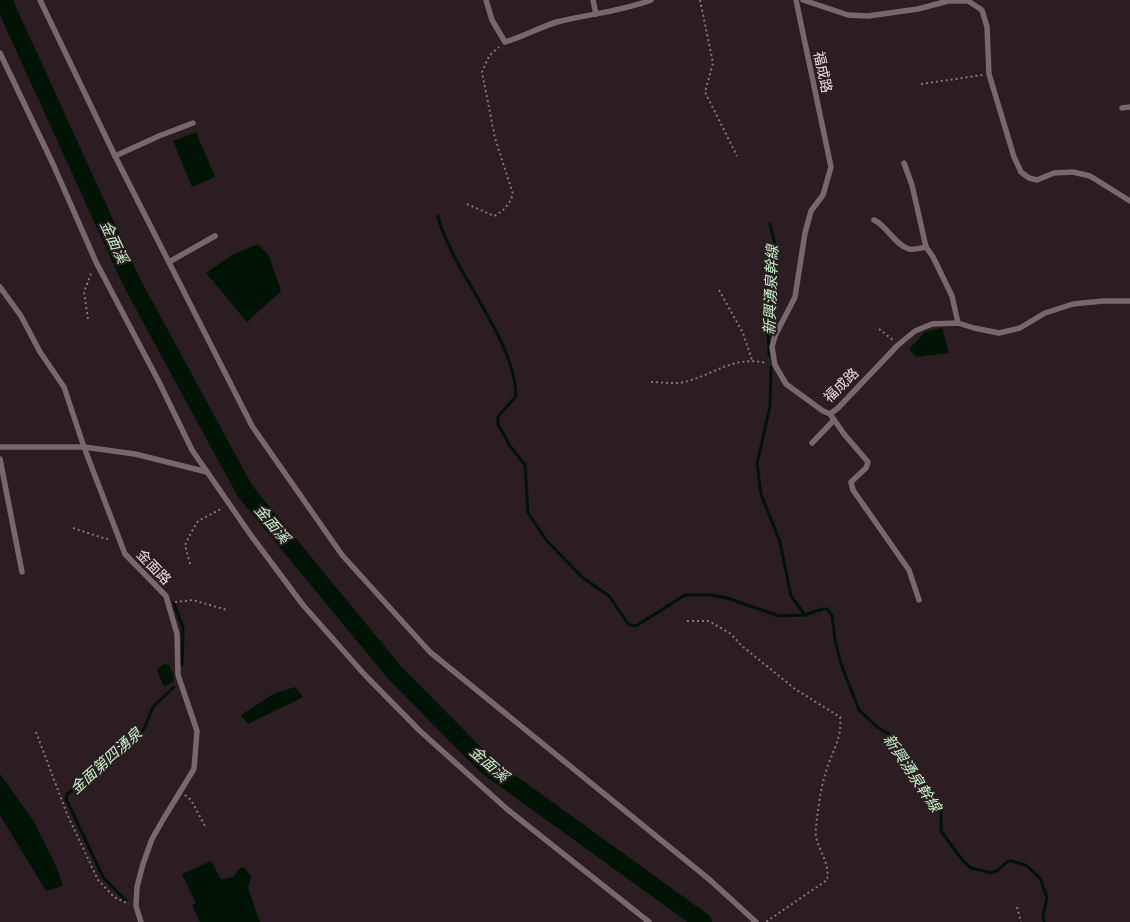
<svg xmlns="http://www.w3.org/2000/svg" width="1130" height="922" font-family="'Space Grotesk','Noto Sans TC',sans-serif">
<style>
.water{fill:#011304}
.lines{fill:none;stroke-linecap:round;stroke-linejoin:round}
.stream{stroke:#011304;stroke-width:3}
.river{stroke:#011304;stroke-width:18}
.path{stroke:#84787b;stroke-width:2;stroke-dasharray:2 3;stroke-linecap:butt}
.service{stroke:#78676c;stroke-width:5.5}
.labels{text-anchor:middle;stroke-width:4;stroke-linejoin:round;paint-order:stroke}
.street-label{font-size:14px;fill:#e9dfe1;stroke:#2b1d21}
.water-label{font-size:15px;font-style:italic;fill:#c5f2c9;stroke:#2b1d21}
</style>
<rect width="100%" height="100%" fill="#2b1d21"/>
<g class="water">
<polygon points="196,132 215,177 192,187 173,141"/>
<polygon points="258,244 269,256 281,291 247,322 206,273 232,255"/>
<polygon points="942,328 949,353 916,357 909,349 925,332"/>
<polygon points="164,664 169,665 173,674 174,681 166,686 163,685 157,669"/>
<polygon points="295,687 303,697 248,724 241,715 275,693"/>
<polygon points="0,774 33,820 56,866 63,886 46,891 0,815"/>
<polygon points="211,861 221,879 233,877 239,869 244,867 251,877 248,888 260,922 200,922 192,905 196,904 182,874"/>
</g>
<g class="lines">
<g class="stream">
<path d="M438,216C440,228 446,239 451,250C471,292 516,350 516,396L498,417V424L510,446L525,465L528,513L547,541L582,577L609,596L629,625L636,626L685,595H712L727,598L779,616L805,615"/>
<polyline points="769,356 768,329 774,293 775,245 770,224"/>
<polyline points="771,367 770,406 757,464 761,494 780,542 791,596 805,615 822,609 827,609 832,615 835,640 841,664 859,710 877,727 889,734 908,766 920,791 941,811 941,831 963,861 971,868 991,873 998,870 1008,861 1012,861 1027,866 1040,878 1047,898 1043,915 1044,922"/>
<polyline points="174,603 183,628 182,665"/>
<polyline points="126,901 103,877 66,799 67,794 107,763 144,729 153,707 174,687"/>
</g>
<polyline class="river" points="3,0 132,283 245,491 395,673 487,766 703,922"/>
<g class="path">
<polyline points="700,0 713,63 705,92 737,156"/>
<polyline points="921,84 983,75"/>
<path d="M467,204L494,216C504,211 509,205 513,194L495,138L482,72L489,56L499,47"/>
<polyline points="719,290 743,333 752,360"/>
<polyline points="88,319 84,292 92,271"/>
<polyline points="879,329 893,340"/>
<path d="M651,382C662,382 677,385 688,381C719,372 733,356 767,363"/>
<polyline points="73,528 106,539 111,538"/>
<polyline points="190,564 185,545 192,531 198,521 223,508"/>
<polyline points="175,602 193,600 227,610"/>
<path d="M687,621H709L731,634L742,646L795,689L840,717C843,738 830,755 825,775C820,792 818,810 816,827C813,846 831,860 827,880L766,922"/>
<polyline points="36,732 67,814 98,880 114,897 129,904"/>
<polyline points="185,795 191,800 205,826"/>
<polyline points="1017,907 1021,922"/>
</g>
<g class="service">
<polyline points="40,0 115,156 252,426 342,555 430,652 710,880 756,922"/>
<path d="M486,0L492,20L505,42C523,37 540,27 557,22C588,14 620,12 651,0"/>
<polyline points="593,0 596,14"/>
<polyline points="796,0 831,167 823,195 811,211 805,233 795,297 775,336 772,347 775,365 786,384 823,411 830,414 838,408 898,345 915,331 932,324 958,323 974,328 999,333 1020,328 1045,313 1073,304 1103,301 1130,301"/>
<polyline points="803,0 848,15 868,16 918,9 948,1 968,1 982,10 987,27 989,74 1014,157 1021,172 1029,178 1037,180 1054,173 1073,172 1090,176 1130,201"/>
<polyline points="0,53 53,164 96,262 159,382 192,450 250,534 303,605 364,674 420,731 508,810 649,922"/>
<polyline points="1122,108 1130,107"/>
<polyline points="115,156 159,136 193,123"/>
<polyline points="904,163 912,185 926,247 933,257 952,296 958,323"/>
<path d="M874,220C887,226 895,245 909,249C914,250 921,248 926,247"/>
<polyline points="169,262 215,236"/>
<polyline points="0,287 21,316 40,352 64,387 84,447 125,554 166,596 177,634 178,675 197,731 194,769 164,818 152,839 143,864 137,887 136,906 141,922"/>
<polyline points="830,414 844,434 868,462 866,468 851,482 853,490 909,570 919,600"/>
<polyline points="812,443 834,420"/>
<polyline points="0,447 84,447 135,454 207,472"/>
<polyline points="0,459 22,572"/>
</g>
</g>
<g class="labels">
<g class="street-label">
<text transform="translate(823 72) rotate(78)" y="5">福成路</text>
<text transform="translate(841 385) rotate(-44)" y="5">福成路</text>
<text transform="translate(154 567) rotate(46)" y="5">金面路</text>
</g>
<g class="water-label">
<text transform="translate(114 242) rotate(65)" y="5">金面溪</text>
<text transform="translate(771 290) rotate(-88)" y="5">新興湧泉幹線</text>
<text transform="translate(272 524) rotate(50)" y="5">金面溪</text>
<text transform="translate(106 761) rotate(-42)" y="5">金面第四湧泉</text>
<text transform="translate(489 764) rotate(41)" y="5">金面溪</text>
<text transform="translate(912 773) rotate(56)" y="5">新興湧泉幹線</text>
</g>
</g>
</svg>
